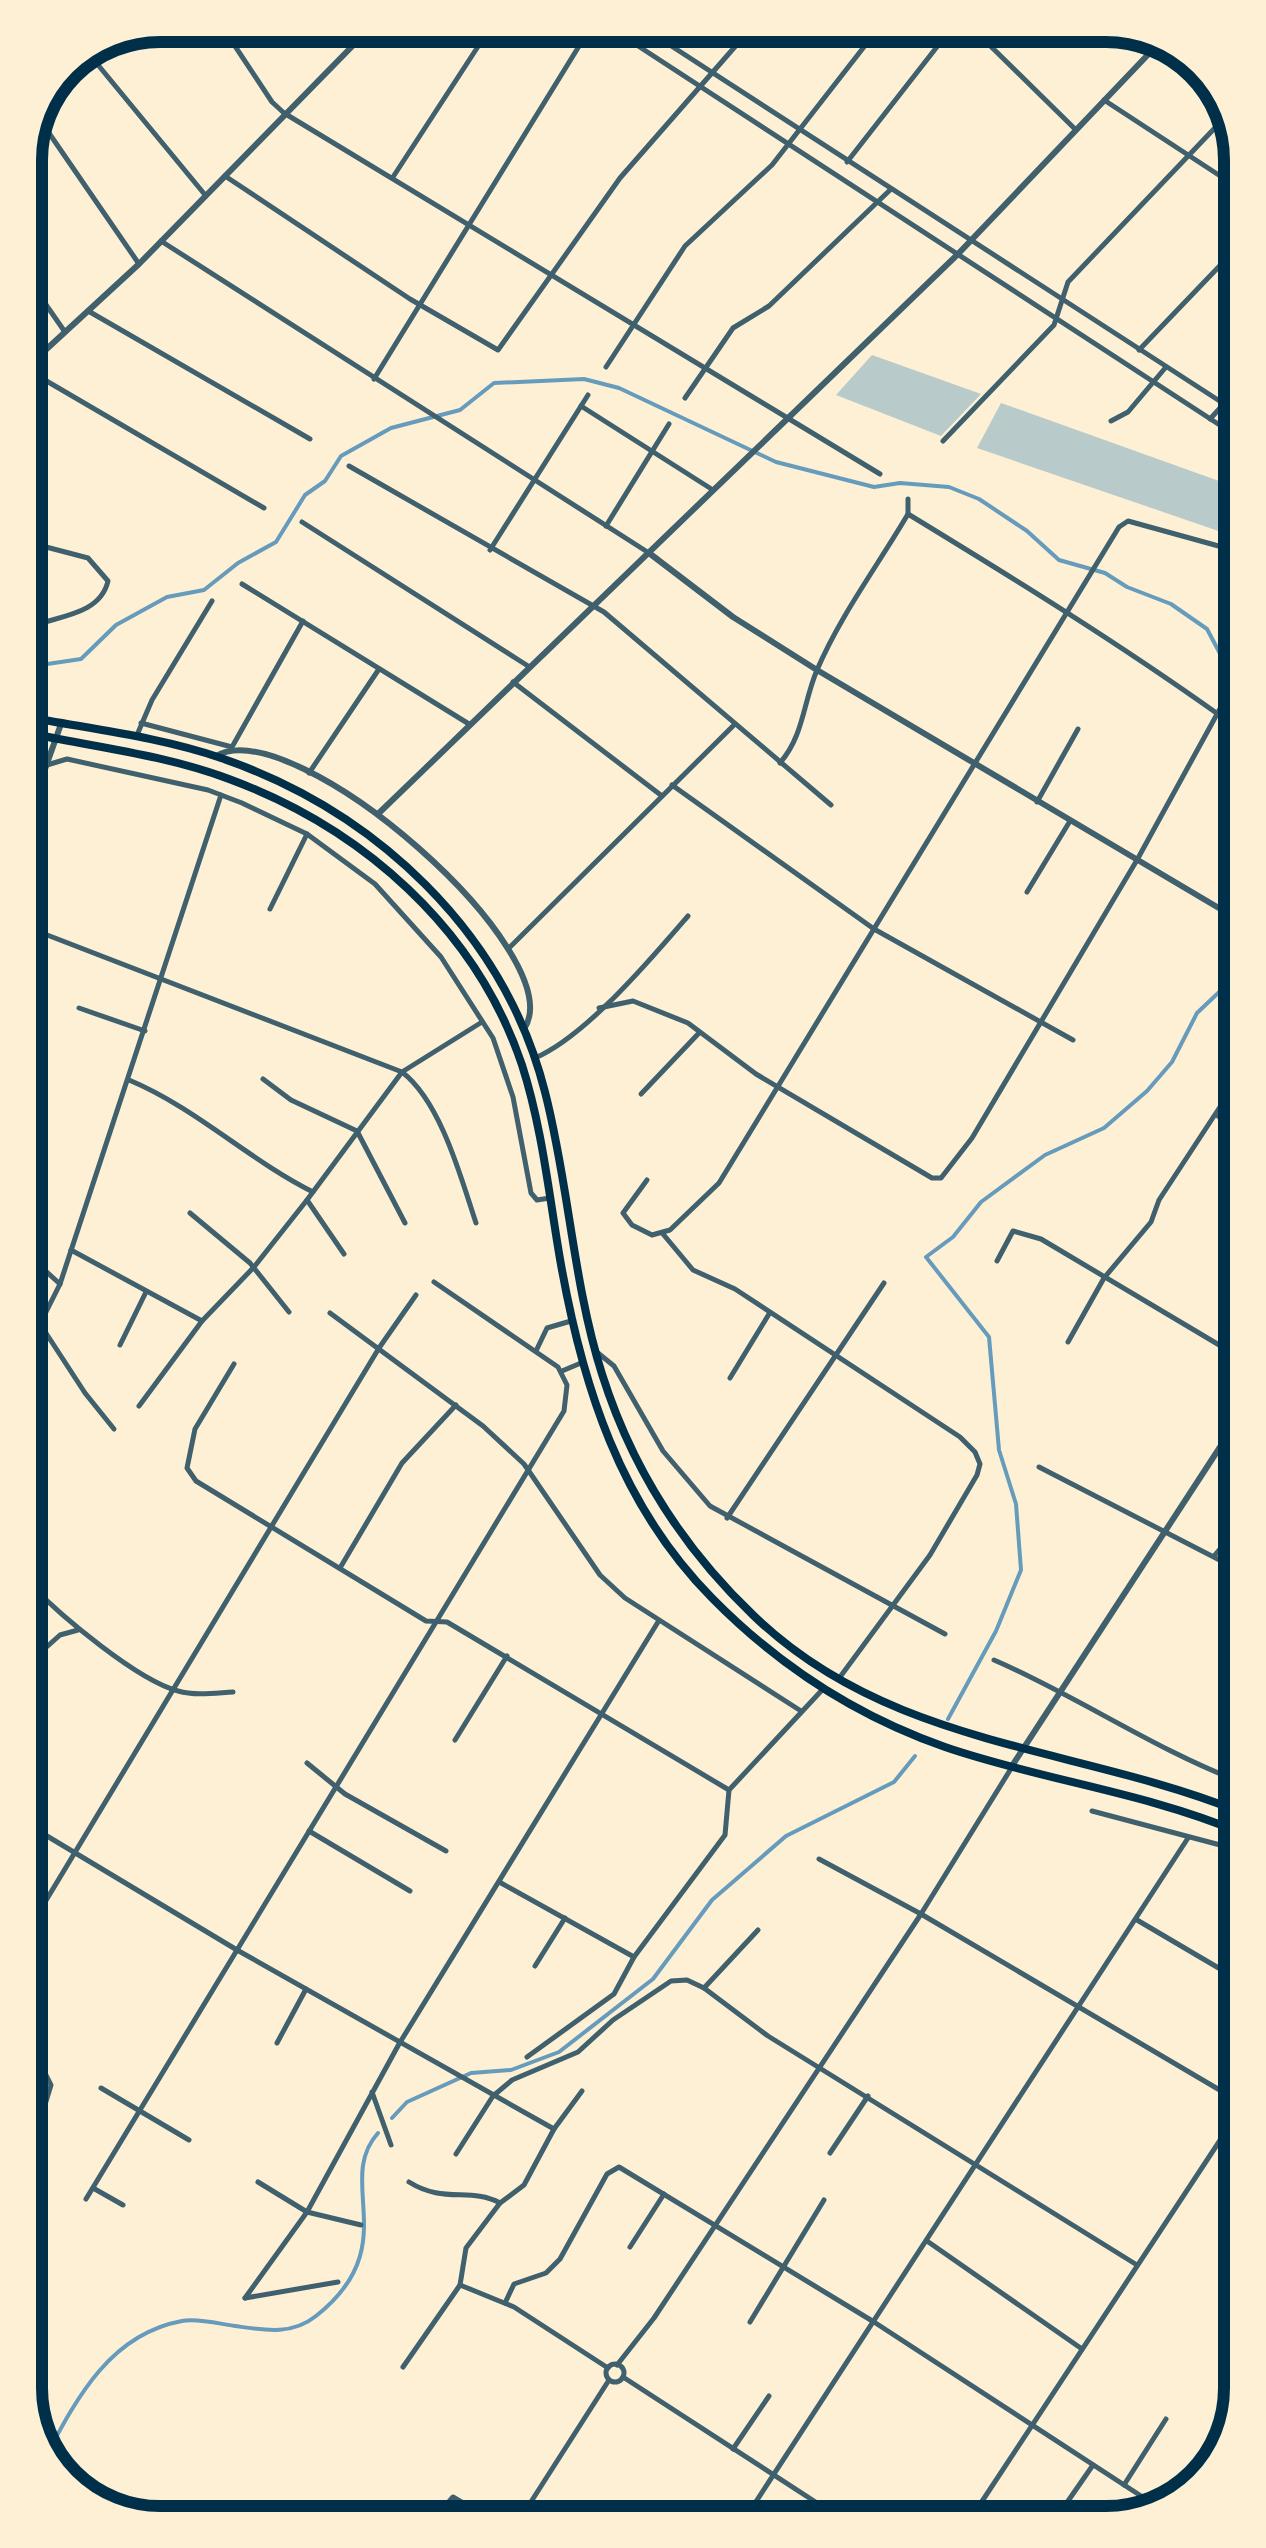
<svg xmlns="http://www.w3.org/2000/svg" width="1266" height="2548" font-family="Ubuntu,sans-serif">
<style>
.green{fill:#b9caca}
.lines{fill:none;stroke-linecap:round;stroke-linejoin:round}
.stream{stroke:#669bbc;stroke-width:4}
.minor{stroke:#3f606c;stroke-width:5}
.tertiary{stroke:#3f606c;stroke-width:6}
.primary{stroke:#003049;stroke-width:8}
.rim{fill:none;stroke:#003049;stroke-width:12}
</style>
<rect width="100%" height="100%" fill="#fdf0d5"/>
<g class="green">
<polygon points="872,355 981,394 941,436 836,395"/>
<polygon points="1001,403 1233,486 1233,536 977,448"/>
</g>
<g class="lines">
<g class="stream">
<polyline points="27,667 81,659 116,625 167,597 204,590 238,563 276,542 305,495 325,481 341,456 391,428 460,410 494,383 584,379 619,388 776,462 874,487 900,483 949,487 979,499 1027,531 1059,560 1105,573 1127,587 1171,604 1207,629 1233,678"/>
<polyline points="948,1719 996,1631 1021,1570 1016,1504 999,1450 989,1337 926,1257 953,1237 981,1202 1045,1155 1104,1128 1147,1091 1172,1062 1197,1013 1235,977"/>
<polyline points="392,2118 407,2102 471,2073 511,2070 559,2052 653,1979 712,1900 786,1836 894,1782 915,1756"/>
<path d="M47,2454C78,2396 111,2334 182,2321C198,2318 220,2324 235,2326C263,2330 291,2336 316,2316C405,2246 334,2182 378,2133"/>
</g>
<g class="minor">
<polyline points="221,25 272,102 284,113 880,474"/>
<polyline points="606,25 1232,433"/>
<polyline points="639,25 1232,409"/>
<polyline points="969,25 1076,130"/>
<polyline points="1147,37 1156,46"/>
<polyline points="89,54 206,196"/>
<polyline points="1104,100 1231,183"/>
<polyline points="40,120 139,264"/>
<polyline points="847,162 954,25"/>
<polyline points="225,176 410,299 498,350 620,178 754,25"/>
<polyline points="393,177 492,25"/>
<polyline points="161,241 649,553"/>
<polyline points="26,276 65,332"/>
<polyline points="90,312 310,439"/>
<polyline points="1139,350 1232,253"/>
<polyline points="606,367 685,246 772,165 881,25"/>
<polyline points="26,369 264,508"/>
<polyline points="374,379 592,25"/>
<polyline points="685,398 733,328 769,306 890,190"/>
<polyline points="581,406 713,490"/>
<polyline points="1210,419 1232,395"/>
<polyline points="1111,421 1128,412 1166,367"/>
<polyline points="943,441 1054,325 1068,282 1231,111"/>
<polyline points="349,466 604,612 831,805"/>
<path d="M908,514C1013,578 1115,641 1215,712"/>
<polyline points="302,522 528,666"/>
<polyline points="606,526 669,424"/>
<path d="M27,542L88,558L108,581C100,616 55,616 27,628"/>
<polyline points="490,550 588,395"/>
<polyline points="242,584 469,724"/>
<polyline points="513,682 662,796"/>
<polyline points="141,723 232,747 303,621"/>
<polyline points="137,735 152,700 212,601"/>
<path d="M780,763C804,735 803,703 817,670C840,616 878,565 908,514V499"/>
<polyline points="47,765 67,759 208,790 242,803 307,834 375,884 441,957 493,1038 513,1097 531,1193 537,1200 550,1198"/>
<polyline points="309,773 379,669"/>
<polyline points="672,785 874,929 1073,1040"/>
<polyline points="1037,802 1078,729"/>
<polyline points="1027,892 1070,821"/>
<polyline points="270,909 307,834"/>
<path d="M29,928L402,1072C441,1102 461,1178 476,1223"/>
<polyline points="508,949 735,724"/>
<polyline points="79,1008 145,1031"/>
<polyline points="599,1008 633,1001 688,1023 756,1074 932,1178 941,1178 972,1138 1137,860 1233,685"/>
<path d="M535,1058C586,1036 651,959 688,916"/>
<polyline points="263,1079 291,1100 357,1131 405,1223"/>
<path d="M129,1080C196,1108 249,1160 313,1192"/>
<polyline points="641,1094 699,1033"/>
<polyline points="1218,1116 1235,1129"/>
<polyline points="647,1180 623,1213 632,1225 652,1235 670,1230 719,1183 1119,527 1128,521 1233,550"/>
<polyline points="307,1200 344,1254"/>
<polyline points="190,1213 250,1263 289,1312"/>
<polyline points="663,1234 693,1270 735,1289 960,1437 975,1452 980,1464 977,1475 930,1555 840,1677"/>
<polyline points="71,1250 202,1321"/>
<polyline points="30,1257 60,1284"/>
<polyline points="997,1261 1013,1231 1041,1239 1236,1355"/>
<polyline points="330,1313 483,1426 524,1464 600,1575 625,1598 801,1711"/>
<polyline points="42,1327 85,1393 114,1429"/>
<polyline points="1068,1342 1104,1278 1151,1222 1159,1200 1235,1084"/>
<polyline points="30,1344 60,1284 221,795"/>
<polyline points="120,1345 146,1292"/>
<polyline points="536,1351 547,1328 571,1321"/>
<polyline points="598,1353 614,1366 663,1451 710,1506 945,1634"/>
<polyline points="234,1364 195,1429 187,1468 196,1481 426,1621 447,1622 729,1790"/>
<polyline points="562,1371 581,1363"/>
<polyline points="730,1378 769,1314"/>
<polyline points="139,1406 202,1321 254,1267 307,1200 402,1072 482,1022"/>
<polyline points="1039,1467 1237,1569"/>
<polyline points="727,1518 884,1283"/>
<polyline points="1214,1556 1237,1529"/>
<polyline points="340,1568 402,1463 456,1405"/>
<path d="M31,1585C61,1616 137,1680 178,1691C196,1696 215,1693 233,1692"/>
<polyline points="32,1660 60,1635 78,1630"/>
<path d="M994,1660C1077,1696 1154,1749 1238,1781"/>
<polyline points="455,1740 507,1656"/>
<polyline points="307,1763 345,1794 446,1851"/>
<polyline points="1230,1778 1238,1766"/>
<polyline points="1092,1811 1239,1850"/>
<polyline points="32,1827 237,1950 554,2129"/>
<polyline points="309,1831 410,1891"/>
<polyline points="819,1859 921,1914 1240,2102"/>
<polyline points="501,1883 634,1957"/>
<polyline points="1137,1920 1239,1980"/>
<polyline points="33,1922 379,1348 416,1295"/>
<polyline points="535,1966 565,1918"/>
<polyline points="704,1988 768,2036 1137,2265"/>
<polyline points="33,2005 43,2069 51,2085 36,2134"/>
<polyline points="277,2043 306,1989"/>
<polyline points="527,2057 614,1994 634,1957 725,1835 729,1790 823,1689"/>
<polyline points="101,2088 189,2140"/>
<polyline points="372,2092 391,2145"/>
<polyline points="830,2153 868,2096"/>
<polyline points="456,2154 493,2096 512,2080 578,2052 613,2020 671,1981 687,1980 704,1988 758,1930"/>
<polyline points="258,2182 307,2212 361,2225"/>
<path d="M409,2182C444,2204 470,2187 500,2203"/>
<polyline points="93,2188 123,2205"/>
<polyline points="86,2199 564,1411 567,1385 558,1367 434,1282"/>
<polyline points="927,2241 1082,2349"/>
<polyline points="630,2247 664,2194"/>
<polyline points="460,2285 514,2307 608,2368"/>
<polyline points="245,2298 307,2212 399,2044 658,1622"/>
<polyline points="245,2298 338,2282"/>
<polyline points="505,2303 514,2284 546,2273 560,2259 607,2174 619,2167 874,2322 1161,2509"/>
<polyline points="750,2322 824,2200"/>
<circle cx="615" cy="2373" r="9"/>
<polyline points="617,2365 654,2318 921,1914 1012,1767"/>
<polyline points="403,2367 460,2285 466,2248 500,2203 524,2185 554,2129 582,2091"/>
<polyline points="623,2377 837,2516"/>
<polyline points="733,2449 769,2396"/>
<polyline points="1124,2485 1166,2419"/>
<polyline points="1059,2514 1093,2465"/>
<polyline points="973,2515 1240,2110"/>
<polyline points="746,2517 1188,1838"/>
<polyline points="520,2519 609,2380"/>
<polyline points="433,2520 453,2497 490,2519"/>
</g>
<g class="tertiary">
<polyline points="26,368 139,264 373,25"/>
<polyline points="649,553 733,617 817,670 1234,917"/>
<path d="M216,756C295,711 574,955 524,1029"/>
<polyline points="379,813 958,254 1160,42"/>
<polyline points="28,817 61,724"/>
<polyline points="1012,1766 1237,1421"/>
</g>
<g class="primary">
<path d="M28,717C91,729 160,737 221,758C375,811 504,931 545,1092C569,1185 573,1283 602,1374C631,1466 683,1548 753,1615C889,1747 1073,1745 1238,1811"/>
<path d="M28,733C95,747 165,755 229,779C362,828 476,928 522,1065C542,1127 549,1195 560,1259C582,1385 620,1505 712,1598C778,1665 856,1716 945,1747C1041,1780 1144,1792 1239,1832"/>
</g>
</g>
<path d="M0 0H1266V2548H0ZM160 42H1106A118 118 0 0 1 1224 160V2388A118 118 0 0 1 1106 2506H160A118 118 0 0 1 42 2388V160A118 118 0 0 1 160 42Z" fill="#fdf0d5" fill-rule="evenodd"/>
<path class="rim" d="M160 42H1106A118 118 0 0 1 1224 160V2388A118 118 0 0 1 1106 2506H160A118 118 0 0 1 42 2388V160A118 118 0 0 1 160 42Z"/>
</svg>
